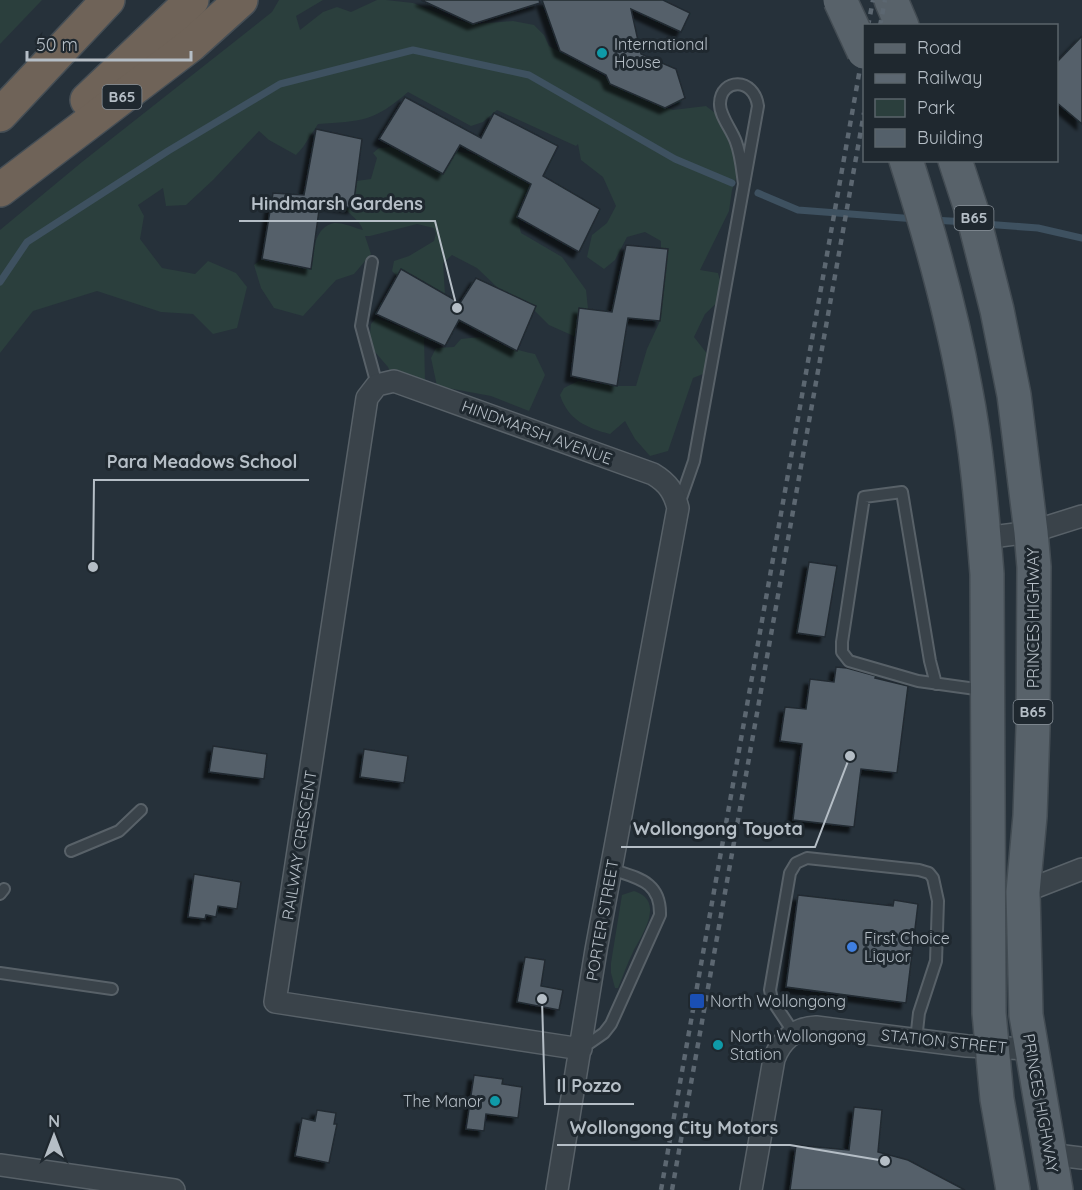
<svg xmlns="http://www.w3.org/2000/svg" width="1082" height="1190" font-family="Quicksand,sans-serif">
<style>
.green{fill:#2b3f3d}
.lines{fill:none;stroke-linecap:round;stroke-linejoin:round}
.stream{stroke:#3e5160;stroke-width:7}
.building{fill:#54606a;stroke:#212a31;stroke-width:1.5;filter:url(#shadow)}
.service-casing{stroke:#586168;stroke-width:14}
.minor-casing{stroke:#586168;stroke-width:24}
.primary-casing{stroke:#434c53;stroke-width:36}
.motorway-casing{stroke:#454e55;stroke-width:36}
.service{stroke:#3a434a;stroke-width:10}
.minor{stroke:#3a434a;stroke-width:21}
.primary{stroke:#58626a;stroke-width:33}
.motorway{stroke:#6f6358;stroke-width:33}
.rail{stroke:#5c6771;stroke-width:4.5;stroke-dasharray:6 6;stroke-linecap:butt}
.primary-bridge-casing{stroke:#434c53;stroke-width:36;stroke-linecap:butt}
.primary-bridge{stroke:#58626a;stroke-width:33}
.culture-dot{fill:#0f9aa8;stroke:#1f282f;stroke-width:2}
.shop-dot{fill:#3f7fe0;stroke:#1f282f;stroke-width:2}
.transit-dot{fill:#1a4fb4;stroke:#1f282f;stroke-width:2}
.labels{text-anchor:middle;stroke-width:6;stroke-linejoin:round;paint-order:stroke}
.shield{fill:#1f282f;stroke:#889199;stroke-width:1.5}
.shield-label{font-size:15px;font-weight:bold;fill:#b5bec6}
.poi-label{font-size:16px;fill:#b5bec6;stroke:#1f282f;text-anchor:start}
.street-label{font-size:16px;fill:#b5bec6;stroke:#1f282f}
.leader{fill:none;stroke:#b5bec6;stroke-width:2}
.callout-dot{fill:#b5bec6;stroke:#1f282f;stroke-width:2}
.callout-label{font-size:18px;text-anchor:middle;font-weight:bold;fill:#b5bec6;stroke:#1f282f;stroke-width:6;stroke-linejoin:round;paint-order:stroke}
</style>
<defs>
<filter id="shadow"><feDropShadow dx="-5.5" dy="5.5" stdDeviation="1.5" flood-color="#0009"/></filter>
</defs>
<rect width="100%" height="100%" fill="#26313a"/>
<g class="green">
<polygon points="0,0 42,0 0,44"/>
<path d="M279,0H323L296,16L300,30L323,12L337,7L351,12L377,0H386L413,3L453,19L473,24L513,21L534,25L544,35L549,46L607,78L610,84L673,110L706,106L740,132L739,170L732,190L729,211L700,270L718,273L724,296L705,314L694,337L712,360L703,374L693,378L668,451L650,456L635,439L625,421L610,434C587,428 568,420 560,395L564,388L578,381L617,386H636L647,349L660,321L668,249H661V241L645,232L627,237L615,260L604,269L587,257L592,235L607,223L616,206L603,177L581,160L578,144L576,146L497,110L483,122L471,126L408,92C374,122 361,121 318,124L303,147L296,155L269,140L259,131L213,180L186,205L166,206L163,188L138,205L144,216L140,239L162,268L195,274L208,261L236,273L247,287L237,328L213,334L193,314L161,312L97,291L33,311L0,353V230L82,162L272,12Z"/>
<path d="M392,147L443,174L456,151L476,155L531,184L517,217L521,233L562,257L586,290L588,309L579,308L576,337L549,325L534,310L536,306L499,289L477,268L452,255L443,263L445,294L401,269L397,276L392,271L394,261L409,256L434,241L436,234L434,228L417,224L370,236H365L371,254L354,274L336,280L303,316L274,308L261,288L254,265L262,259L311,268C313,253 314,227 334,223C342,222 355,228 363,230C359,219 350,216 344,207L356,181L371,179L377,158L373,153L379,148Z"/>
<polygon points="376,318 424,336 425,382 394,381 388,367 369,345 371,324"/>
<path d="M480,337C499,342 515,351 535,354L545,375L529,411L491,396L437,386L431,358L436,348L454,347L461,339Z"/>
<path d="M634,891C666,901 642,935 633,952C627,964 623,976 618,988H615L611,973V963L622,895Z"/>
</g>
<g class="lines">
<g class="stream">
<polyline points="758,193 798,210 916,219"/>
<polyline points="933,220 967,222"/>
<polyline points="984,224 1038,228 1082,238"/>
<polyline points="0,282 27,242 168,151 280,84 413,50 529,75 675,159 732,183"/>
</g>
</g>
<g class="building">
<polygon points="421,0 539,0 540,3 473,24"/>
<polygon points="542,0 663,0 690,13 681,32 631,9 641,54 676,69 685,98 665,108 610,84 606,75 560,51"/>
<polygon points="1082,36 1082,124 1056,102 1056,63"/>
<polygon points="405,97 481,138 494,113 558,146 543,176 600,209 579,252 517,217 531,184 460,145 443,174 379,139"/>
<polygon points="316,129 362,139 353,208 320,203 311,269 262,259 273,193 304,195"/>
<polygon points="626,245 668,249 660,321 628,318 617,386 571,376 579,308 612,312"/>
<polygon points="401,269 460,303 476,278 536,306 517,351 459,320 445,346 376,314"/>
<polygon points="809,562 837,566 825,637 797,633"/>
<polygon points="836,667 847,668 876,676 875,678 908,686 897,773 861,769 854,827 793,820 802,744 780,741 785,707 806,709 810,679 834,682"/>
<polygon points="213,746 267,754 264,779 209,772"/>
<polygon points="364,749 408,756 404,783 360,777"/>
<polygon points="194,874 241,882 237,909 218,906 216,917 206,915 205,919 188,917"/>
<polygon points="798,895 893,906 894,900 918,904 906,1003 786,987"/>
<polygon points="525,957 545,960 541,986 563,990 559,1010 517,1002"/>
<polygon points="474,1075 503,1079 502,1084 522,1087 518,1118 486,1114 484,1131 466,1129"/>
<polygon points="854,1107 882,1110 878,1152 908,1160 965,1190 790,1190 796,1145 849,1150"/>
<polygon points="317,1110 336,1113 334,1124 337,1124 329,1163 295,1156 302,1118 315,1121"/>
</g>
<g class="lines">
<defs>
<g id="service">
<polyline points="372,262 361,326 377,385"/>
<path d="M679,504L694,461L744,184C742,170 741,155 736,142C732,130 719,115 720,103C721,78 754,77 758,106L744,184"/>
<polyline points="936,684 930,661 902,492 864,497 842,642 842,652 849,661 918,681 983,690"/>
<polyline points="71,851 119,831 141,810"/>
<polyline points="0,894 4,889"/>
<polyline points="0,973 112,989"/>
<polyline points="794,1033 772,1000 770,990 790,873 796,863 807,858 919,870 929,873 933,878 938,901 936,961 919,1013 916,1040"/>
<path d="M581,1049L604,1033L611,1024L660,915C661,881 637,878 611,869"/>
</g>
<g id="minor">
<polyline points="984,538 1031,532 1082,516"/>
<polyline points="1023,892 1082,869"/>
<polyline points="1048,1154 1082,1158"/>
<polyline points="0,1165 174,1190"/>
<path d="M557,1190L596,950L678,508C674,492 668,483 653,474L394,381L377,385L367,398L275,1002L581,1049"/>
<path d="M751,1190L774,1059C781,1040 795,1028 816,1027L967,1046L1030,1049"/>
</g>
<g id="primary">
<polyline points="891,0 902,26"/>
<path d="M906,160C930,235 951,310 965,387C977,448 982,512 987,574L989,1013L997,1099L1013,1190"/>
<polyline points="955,160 973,215 997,310 1014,395 1031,532 1034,567 1033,727 1030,816 1023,892 1026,1015 1056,1190"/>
</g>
<g id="motorway">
<polyline points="87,100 192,0"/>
<polyline points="0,115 108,0"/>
<polyline points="0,190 191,45 241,0"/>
</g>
</defs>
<use href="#service" class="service-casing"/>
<use href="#minor" class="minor-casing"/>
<use href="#primary" class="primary-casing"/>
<use href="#motorway" class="motorway-casing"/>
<use href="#service" class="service"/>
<use href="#minor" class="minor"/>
<use href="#primary" class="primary"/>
<use href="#motorway" class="motorway"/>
<g class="rail">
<polyline points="868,26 873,0"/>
<polyline points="880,26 885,0"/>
<polyline points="661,1190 864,46"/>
<polyline points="672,1190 864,113"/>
</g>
<defs>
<polyline id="primary-bridge" points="840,0 864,52"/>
</defs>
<use href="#primary-bridge" class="primary-bridge-casing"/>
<use href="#primary-bridge" class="primary-bridge"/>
</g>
<g class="culture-dot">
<circle cx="602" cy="53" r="6"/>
<circle cx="718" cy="1045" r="6"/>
<circle cx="495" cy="1101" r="6"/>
</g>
<circle class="shop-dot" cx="852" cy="947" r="6"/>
<rect class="transit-dot" x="689" y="993" width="16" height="16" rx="3"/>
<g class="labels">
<g class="shield">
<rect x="102.5" y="85" width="39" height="24" rx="4.5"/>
<rect x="954.5" y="206" width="39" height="24" rx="4.5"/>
<rect x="1013.5" y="700" width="39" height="24" rx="4.5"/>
</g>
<g class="shield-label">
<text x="122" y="102">B65</text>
<text x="974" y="223">B65</text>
<text x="1033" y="717">B65</text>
</g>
<g class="poi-label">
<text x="614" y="50">International<tspan x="614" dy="18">House</tspan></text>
<text x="864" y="944">First Choice<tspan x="864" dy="18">Liquor</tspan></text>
<text x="710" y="1007">North Wollongong</text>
<text x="730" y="1042">North Wollongong<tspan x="730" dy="18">Station</tspan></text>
<text x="483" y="1107" text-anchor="end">The Manor</text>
</g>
<g class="street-label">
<text transform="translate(537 432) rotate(20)" y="6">HINDMARSH AVENUE</text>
<text transform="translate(1033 618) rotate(-90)" y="6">PRINCES HIGHWAY</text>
<text transform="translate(299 845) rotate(-81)" y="6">RAILWAY CRESCENT</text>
<text transform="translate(602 920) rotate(-80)" y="6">PORTER STREET</text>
<text transform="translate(944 1041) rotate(6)" y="6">STATION STREET</text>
<text transform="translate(1041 1103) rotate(80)" y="6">PRINCES HIGHWAY</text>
</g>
</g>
<path class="leader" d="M457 308L435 221H239M93 567L94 480H309M850 756L815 847H621M542 999L545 1104H634M885 1161L790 1145H557"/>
<g class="callout-dot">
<circle cx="457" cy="308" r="6"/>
<circle cx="93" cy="567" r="6"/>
<circle cx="850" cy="756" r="6"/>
<circle cx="542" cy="999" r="6"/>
<circle cx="885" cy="1161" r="6"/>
</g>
<g class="callout-label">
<text x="337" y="210">Hindmarsh Gardens</text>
<text x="202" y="468">Para Meadows School</text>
<text x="718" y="835">Wollongong Toyota</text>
<text x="589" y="1092">Il Pozzo</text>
<text x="674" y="1134">Wollongong City Motors</text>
</g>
<rect x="863" y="24" width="195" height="138" fill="#1f282f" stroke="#5b646b" stroke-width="1.5"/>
<rect x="875" y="44" width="30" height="9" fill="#58626a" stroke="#5b646b" stroke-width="1.5"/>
<text x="917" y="54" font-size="18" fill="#b5bec6">Road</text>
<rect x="875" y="74" width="30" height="9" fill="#5c6771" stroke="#5b646b" stroke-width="1.5"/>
<text x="917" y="84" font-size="18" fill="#b5bec6">Railway</text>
<rect x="875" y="99" width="30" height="18" fill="#2b3f3d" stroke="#5b646b" stroke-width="1.5"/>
<text x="917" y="114" font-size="18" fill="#b5bec6">Park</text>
<rect x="875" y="129" width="30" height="18" fill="#54606a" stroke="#5b646b" stroke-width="1.5"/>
<text x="917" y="144" font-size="18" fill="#b5bec6">Building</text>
<g transform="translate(54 1136)" stroke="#1f282f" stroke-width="4.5" paint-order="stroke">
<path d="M0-4.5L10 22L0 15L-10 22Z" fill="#b5bec6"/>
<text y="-9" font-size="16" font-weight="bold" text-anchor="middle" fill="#b5bec6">N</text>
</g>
<path d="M27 51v9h164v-9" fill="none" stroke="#b5bec6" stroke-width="3"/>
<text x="36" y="51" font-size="18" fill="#b5bec6" stroke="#1f282f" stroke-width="4.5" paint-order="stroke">50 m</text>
</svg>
